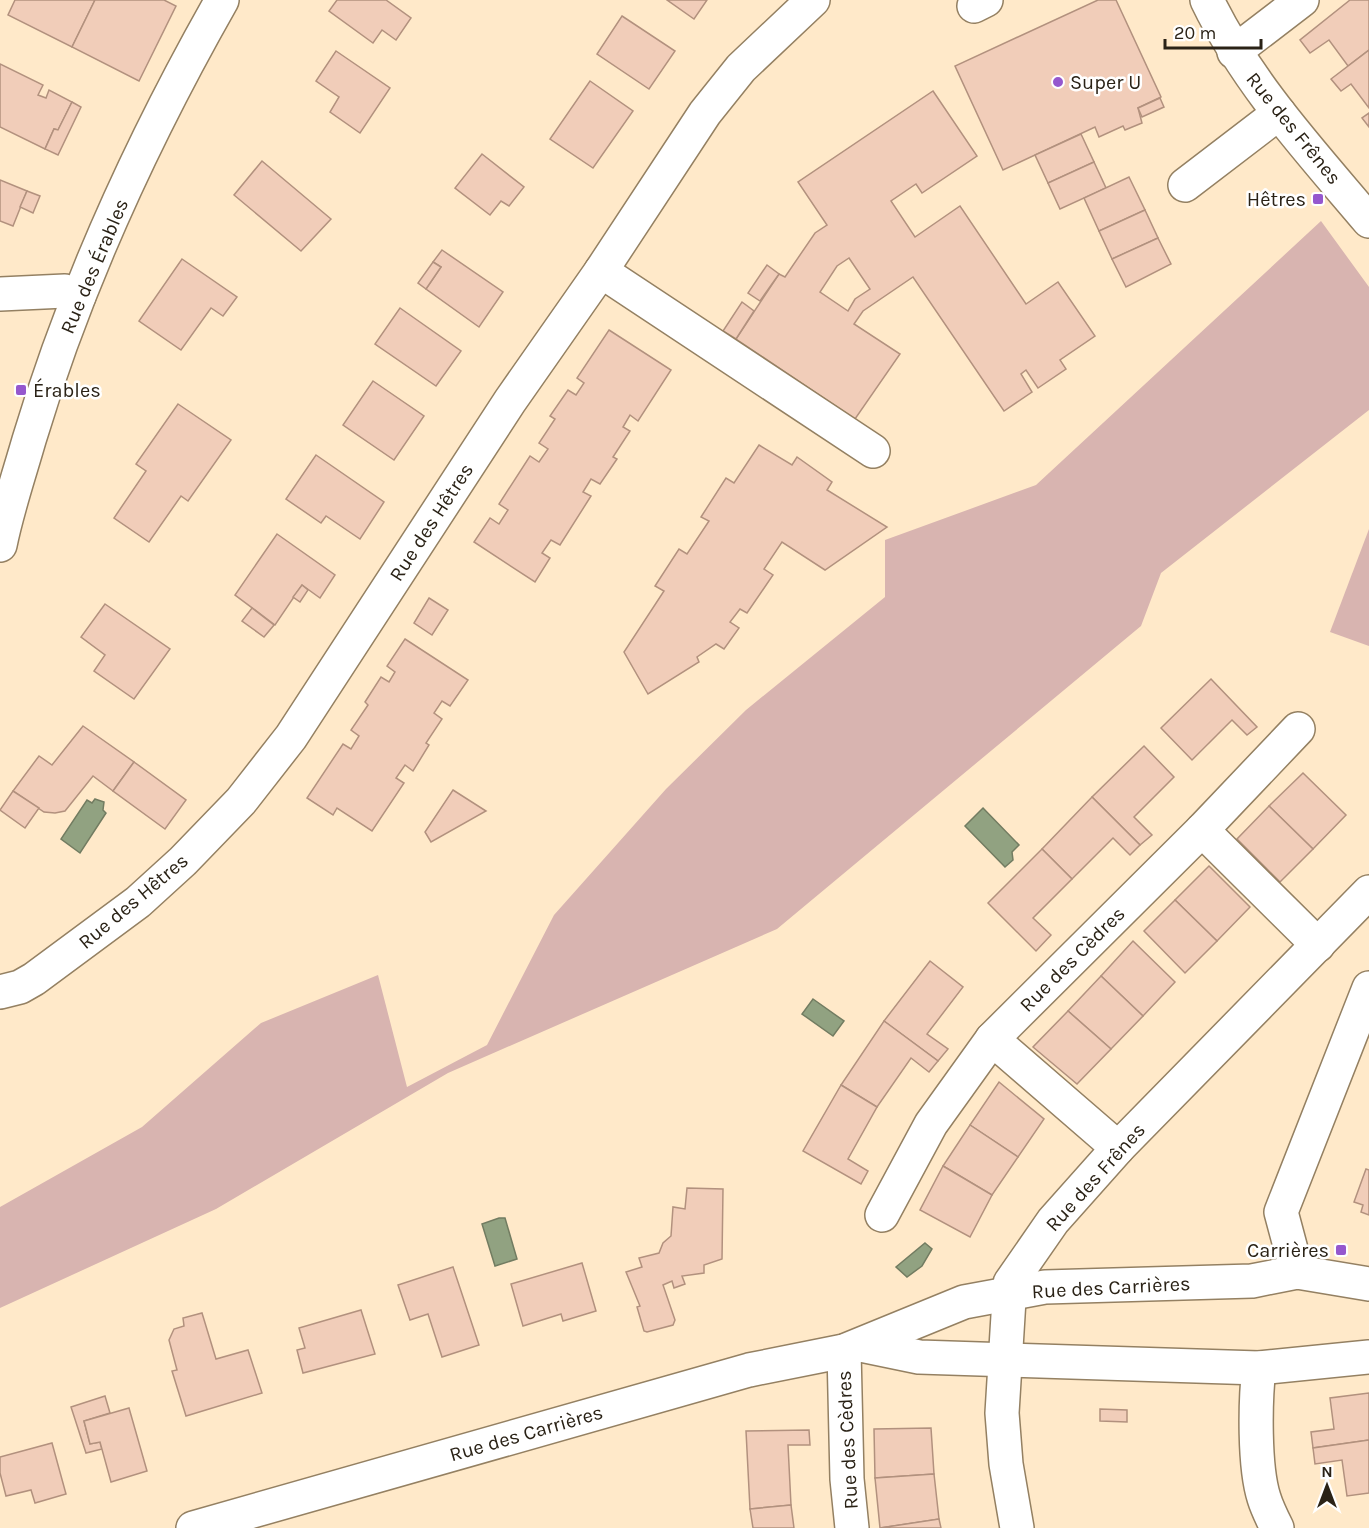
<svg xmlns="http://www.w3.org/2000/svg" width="1369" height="1528" font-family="Karla,sans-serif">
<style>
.green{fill:#d8b4b0}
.water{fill:#91a281;stroke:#727c61;stroke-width:1.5}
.building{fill:#f1cdb9;stroke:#b2917e;stroke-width:1.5;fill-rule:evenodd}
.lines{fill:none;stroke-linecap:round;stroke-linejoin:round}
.minor-casing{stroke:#948062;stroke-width:36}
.minor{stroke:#fff;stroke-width:33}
.poi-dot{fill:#9557ce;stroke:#fff;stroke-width:2}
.labels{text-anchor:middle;stroke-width:5;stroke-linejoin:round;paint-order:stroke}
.poi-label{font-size:20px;fill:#2a2216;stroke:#fff;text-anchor:start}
.street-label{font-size:20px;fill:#2a2216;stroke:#fff}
</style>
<rect width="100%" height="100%" fill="#ffe9c9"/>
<g class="green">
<polygon points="1321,221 1369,287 1369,410 1161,573 1141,626 777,929 448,1073 216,1209 0,1308 0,1207 142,1127 261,1023 378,975 407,1087 487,1045 554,915 666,789 746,710 885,597 885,540 1036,485"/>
<polygon points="1369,529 1369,646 1330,632"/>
</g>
<g class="water">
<polygon points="95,799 104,802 103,810 106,813 80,853 61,839 87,800 92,803"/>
<polygon points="983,808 1019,845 1012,852 1013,860 1005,867 965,826"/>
<polygon points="813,999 844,1021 833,1036 802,1014"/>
<polygon points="499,1218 505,1218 517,1259 495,1266 482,1224"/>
<polygon points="925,1243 932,1249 922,1266 907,1277 896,1267"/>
</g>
<g class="building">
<polygon points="15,0 95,0 72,47 8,15"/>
<polygon points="95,0 164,0 176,6 139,81 72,47"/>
<polygon points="337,0 386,0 411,18 396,40 382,30 373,43 329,11"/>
<polygon points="667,0 707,0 694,19"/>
<polygon points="1098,0 1116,0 1161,97 1138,108 1142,123 1125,130 1123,126 1099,137 1095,127 1003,170 955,66"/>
<polygon points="1350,0 1369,0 1369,50 1348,66 1329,40 1310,53 1300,40"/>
<polygon points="622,16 675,51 649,89 597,54"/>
<polygon points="1369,50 1369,108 1351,84 1341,91 1331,79"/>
<polygon points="336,51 390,88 360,133 330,112 339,97 316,81"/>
<polygon points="0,64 43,85 38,95 46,98 49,90 72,102 58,130 54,129 45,149 0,127"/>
<polygon points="590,81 633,111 593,168 550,139"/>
<path d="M933,91L977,156L922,193L916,184L891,201L915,237L960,206L1026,304L1058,282L1095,336L1060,360L1066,369L1038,388L1026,370L1021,374L1032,392L1004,411L913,277L863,311L854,324L900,354L855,419L736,339L779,274L785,277L815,233L827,225L798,182ZM849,258L870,289L855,299L848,311L820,292L837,266Z"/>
<polygon points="1160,98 1164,107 1142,117 1138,108"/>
<polygon points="72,102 81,107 58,155 45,149 54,129 58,130"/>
<polygon points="1369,113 1369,127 1362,118"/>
<polygon points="1081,134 1094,162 1048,183 1035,155"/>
<polygon points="482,154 524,187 509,206 501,201 490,215 455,188"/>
<polygon points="262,161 331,219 301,251 234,195"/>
<polygon points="1094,162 1106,188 1060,209 1048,183"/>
<polygon points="1129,177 1145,210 1099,231 1084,198"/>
<polygon points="0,180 27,191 13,226 0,221"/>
<polygon points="27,191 40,196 33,213 20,207"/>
<polygon points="1145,210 1158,238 1112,259 1099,231"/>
<polygon points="1158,238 1171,264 1126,287 1112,259"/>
<polygon points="442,250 503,292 479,327 426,289 441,267 433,262"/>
<polygon points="182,259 237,297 223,316 211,308 181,350 139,321"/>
<polygon points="433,262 441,267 426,289 418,283"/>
<polygon points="767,265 779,274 760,301 748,293"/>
<polygon points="742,302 754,311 736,339 723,331"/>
<polygon points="400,308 461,351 436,386 375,344"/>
<polygon points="609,330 671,370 638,421 630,415 623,427 630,431 613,457 617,459 600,484 591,479 583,492 591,496 560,545 551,540 542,553 550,558 535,582 474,542 490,518 499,524 508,510 499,504 530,456 539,462 548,449 539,443 555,419 550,416 568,390 576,395 584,383 577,378"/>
<polygon points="373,381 424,416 394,460 343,425"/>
<polygon points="178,404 231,440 188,501 181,496 149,542 114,518 146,471 136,464"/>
<polygon points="759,445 792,465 797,457 832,482 827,490 887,527 825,570 782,542 764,569 773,575 747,613 740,609 730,622 739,628 724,649 716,644 697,657 699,662 648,694 624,652 664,591 655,586 679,549 687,554 709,521 701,517 726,478 734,483"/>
<polygon points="316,455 384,502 360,539 326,516 321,523 286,499"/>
<polygon points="277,534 335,575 320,598 302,585 275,625 235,595"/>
<polygon points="302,585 308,590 300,602 293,597"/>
<polygon points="429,598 448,610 432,635 414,623"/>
<polygon points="105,604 170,649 134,699 94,671 105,655 81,637"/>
<polygon points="252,608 274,625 264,637 242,621"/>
<polygon points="405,639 468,680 450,706 442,701 434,713 442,719 426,743 429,745 413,771 405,765 396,778 404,783 372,831 337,808 333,815 307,798 343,744 351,749 359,736 351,730 368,705 365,702 381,677 389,682 395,672 387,666"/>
<polygon points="1211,679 1257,727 1247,735 1232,720 1192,760 1161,728"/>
<polygon points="83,726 134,762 113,791 93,776 65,811 55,813 44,812 13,791 39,756 52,765"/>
<polygon points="1144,746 1174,777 1134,817 1152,835 1140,845 1092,797"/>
<polygon points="134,762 186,800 165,829 113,791"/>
<polygon points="1303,773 1346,815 1313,849 1269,806"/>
<polygon points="453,790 486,811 431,842 425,832"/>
<polygon points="13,791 39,808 25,828 0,810"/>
<polygon points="1092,797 1140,845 1130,855 1113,838 1072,879 1042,849"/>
<polygon points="1269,806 1313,849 1280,882 1237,839"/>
<polygon points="1042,849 1072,879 1033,918 1051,935 1036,951 988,903"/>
<polygon points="1209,866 1250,907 1217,941 1175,900"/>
<polygon points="1175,900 1217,941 1185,973 1144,931"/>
<polygon points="1133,941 1175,982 1143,1016 1101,976"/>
<polygon points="930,961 963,987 927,1034 948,1049 938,1061 884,1021"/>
<polygon points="1101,976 1143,1016 1111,1049 1068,1011"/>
<polygon points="1068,1011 1111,1049 1077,1084 1033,1047"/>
<polygon points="884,1021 938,1061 929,1072 911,1058 877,1107 841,1085"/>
<polygon points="999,1082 1044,1119 1018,1157 970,1125"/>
<polygon points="841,1085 877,1107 848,1159 868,1171 861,1184 803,1151"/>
<polygon points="970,1125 1018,1157 992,1195 943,1166"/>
<polygon points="943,1166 992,1195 970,1237 920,1210"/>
<polygon points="1366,1169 1369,1170 1369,1215 1361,1212 1363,1205 1354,1202"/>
<polygon points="687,1188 723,1189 722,1259 704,1265 704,1273 682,1276 685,1284 674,1288 672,1281 663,1285 675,1320 673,1325 647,1332 644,1331 637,1307 640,1306 626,1272 642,1267 639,1258 659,1253 663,1243 671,1236 673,1207 685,1209"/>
<polygon points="582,1263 596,1311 563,1321 561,1314 523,1326 511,1284"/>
<polygon points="453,1267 479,1345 442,1357 428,1314 410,1320 398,1285"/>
<polygon points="361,1310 375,1354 303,1373 297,1350 305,1348 299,1328"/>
<polygon points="202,1313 216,1359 248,1350 262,1393 186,1416 172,1371 177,1370 169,1340 174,1329 184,1326 183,1318"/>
<polygon points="1369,1393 1369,1440 1313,1448 1311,1432 1334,1429 1330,1398"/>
<polygon points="105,1396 110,1413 84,1421 90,1444 100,1442 102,1449 86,1453 71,1407"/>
<polygon points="129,1408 147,1471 111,1482 100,1442 90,1444 84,1421"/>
<polygon points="1100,1409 1127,1410 1127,1422 1100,1421"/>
<polygon points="931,1428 934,1474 875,1478 874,1429"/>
<polygon points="809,1430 810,1445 788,1445 791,1505 750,1509 746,1431"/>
<polygon points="1369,1440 1369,1493 1347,1496 1342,1460 1315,1464 1313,1448"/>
<polygon points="52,1443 66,1494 35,1503 31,1490 6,1496 0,1473 0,1457"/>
<polygon points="934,1474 939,1519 880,1528 875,1478"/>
<polygon points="791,1505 794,1528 753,1528 750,1509"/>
<polygon points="939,1519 941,1528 880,1528"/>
</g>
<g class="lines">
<defs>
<g id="minor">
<path d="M1207,0C1247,83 1310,151 1369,221"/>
<polyline points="974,6 986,0"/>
<polyline points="1234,52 1302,0"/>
<polyline points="1185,185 1279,113"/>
<polyline points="601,271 873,451"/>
<polyline points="0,294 65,291 79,296"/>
<path d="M0,545C7,510 19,475 29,440C75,287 143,139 222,0"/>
<polyline points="1202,830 1318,945"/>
<polyline points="0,992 20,987 34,979 138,902 183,861 241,801 291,737 510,401 601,271 705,113 741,68 813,0"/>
<polyline points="992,1039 1118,1148"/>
<polyline points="882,1215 931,1124 992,1039 1202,830 1298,729"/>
<polyline points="1297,1272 1281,1212 1369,988"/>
<polyline points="861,1345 919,1357 1259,1368 1369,1357"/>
<polyline points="844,1351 847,1479 852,1528"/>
<path d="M1259,1368C1255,1401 1254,1467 1264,1498C1267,1508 1272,1518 1277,1528"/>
<polyline points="193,1528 749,1370 844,1351 964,1302 1045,1287 1252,1281 1297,1272 1369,1284"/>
<polyline points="1017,1528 1006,1464 1002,1413 1010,1283 1053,1221 1118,1148 1369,892"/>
</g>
</defs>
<use href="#minor" class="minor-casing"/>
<use href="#minor" class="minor"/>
</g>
<g class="poi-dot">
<circle cx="1058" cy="82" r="6"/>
<rect x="1312" y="193" width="12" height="12" rx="3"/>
<rect x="15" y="384" width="12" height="12" rx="3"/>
<rect x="1335" y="1244" width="12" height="12" rx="3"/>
</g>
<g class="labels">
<g class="poi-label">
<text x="1070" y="89">Super U</text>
<text x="1306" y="206" text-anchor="end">Hêtres</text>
<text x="33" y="397">Érables</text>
<text x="1329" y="1257" text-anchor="end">Carrières</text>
</g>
<g class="street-label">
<text transform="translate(1294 128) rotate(51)" y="7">Rue des Frênes</text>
<text transform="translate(94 266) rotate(-67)" y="7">Rue des Érables</text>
<text transform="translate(431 522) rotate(-57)" y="7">Rue des Hêtres</text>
<text transform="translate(133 901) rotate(-40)" y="7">Rue des Hêtres</text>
<text transform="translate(1072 959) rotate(-45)" y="7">Rue des Cèdres</text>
<text transform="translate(1095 1177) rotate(-48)" y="7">Rue des Frênes</text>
<text transform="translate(1111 1287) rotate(-3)" y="7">Rue des Carrières</text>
<text transform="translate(526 1433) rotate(-16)" y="7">Rue des Carrières</text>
<text transform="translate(847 1440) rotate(-93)" y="7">Rue des Cèdres</text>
</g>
</g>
<g transform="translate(1327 1486)" stroke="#ffffff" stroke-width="4.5" paint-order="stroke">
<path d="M0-4.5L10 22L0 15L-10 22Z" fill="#2a2216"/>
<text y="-9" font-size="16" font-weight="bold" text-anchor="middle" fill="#2a2216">N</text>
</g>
<path d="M1165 39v9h96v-9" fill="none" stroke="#2a2216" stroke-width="3"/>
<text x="1174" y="39" font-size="18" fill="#2a2216" stroke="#ffffff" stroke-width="4.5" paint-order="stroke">20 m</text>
</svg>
